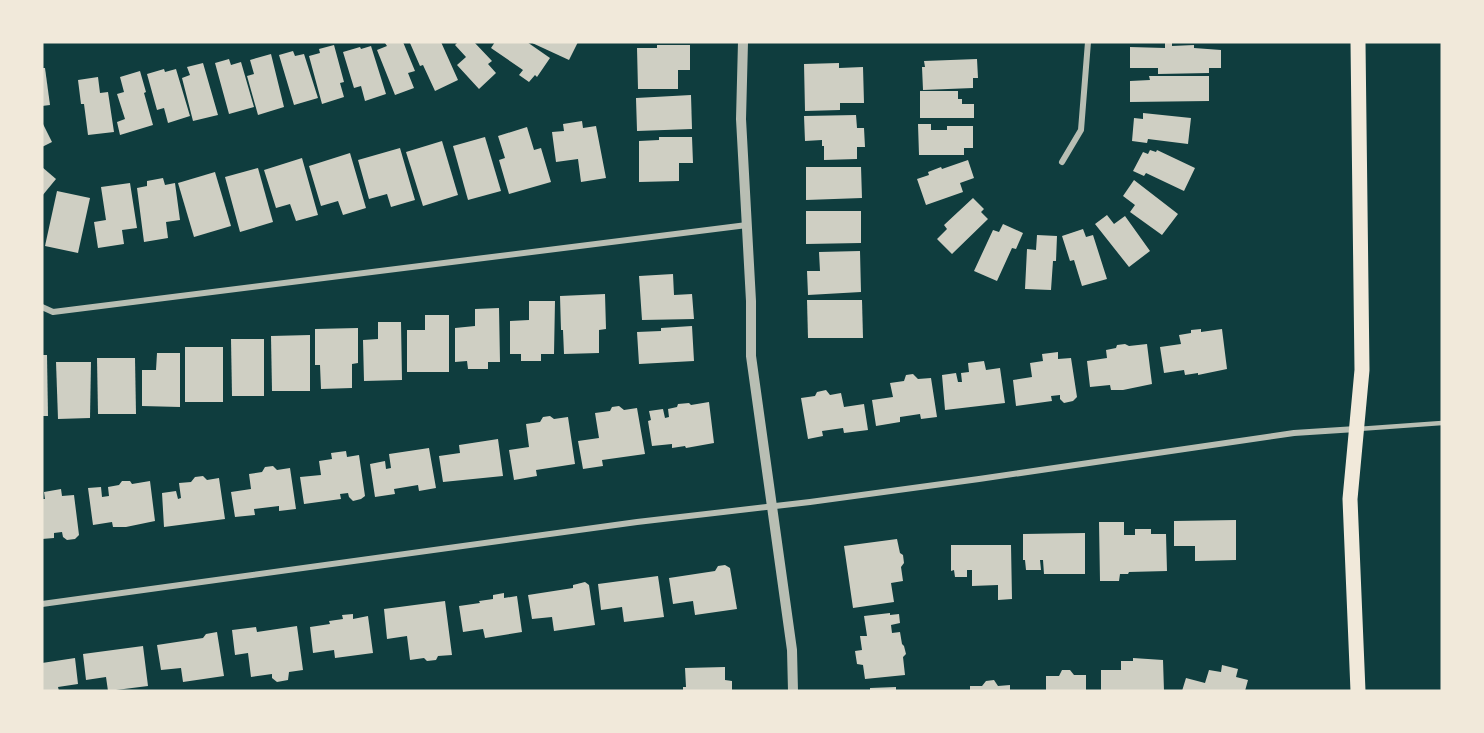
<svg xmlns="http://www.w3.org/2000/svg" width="1484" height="733" font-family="'Playfair Display',serif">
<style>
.building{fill:#cfcfc3}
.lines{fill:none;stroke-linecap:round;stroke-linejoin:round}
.service{stroke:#b8beb3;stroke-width:4.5}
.minor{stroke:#b8beb3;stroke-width:6}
.tertiary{stroke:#b8beb3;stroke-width:10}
.primary{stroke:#f1e9da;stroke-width:15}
</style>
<rect width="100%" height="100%" fill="#0f3d3e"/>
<g class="building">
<polygon points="403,42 415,71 408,73 414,88 395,95 377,50 387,46 385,43 387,42"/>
<polygon points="412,42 441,42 458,80 435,91 423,65 420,66 410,43"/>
<polygon points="458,42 474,42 492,61 488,64 496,73 479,89 457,65 466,57 455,45"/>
<polygon points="495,42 527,42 550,58 537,77 535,75 529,82 519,75 523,70 491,48"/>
<polygon points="530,42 578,42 569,60"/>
<polygon points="1165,42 1172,42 1172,46 1194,45 1194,48 1221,50 1221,68 1209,68 1209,73 1158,74 1158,68 1130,68 1130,47 1165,48"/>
<polygon points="334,45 344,82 340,83 344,97 322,104 309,56 320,53 319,49"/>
<polygon points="657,45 690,45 690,70 678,70 678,89 638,89 637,48 657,48"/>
<polygon points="371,46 386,94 365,101 361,86 354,88 343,52 360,47 361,49"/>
<polygon points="293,51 295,56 304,54 318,98 294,105 279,55"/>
<polygon points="271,54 284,107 258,115 247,76 254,74 250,60"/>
<polygon points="229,59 231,65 241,62 254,107 229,114 215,63"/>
<polygon points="977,59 978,78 973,78 973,88 923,90 922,67 925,67 924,61"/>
<polygon points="203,63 218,115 193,121 182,78 190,75 187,67"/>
<polygon points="839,63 839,68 863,67 864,103 840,103 840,110 805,111 804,64"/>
<polygon points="42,68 45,68 50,105 42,106"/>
<polygon points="164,69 165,72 176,69 190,116 168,123 164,108 157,110 147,74"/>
<polygon points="140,71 146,92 144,93 153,125 120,135 117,122 125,119 117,94 124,92 120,77"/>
<polygon points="1149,76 1209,76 1209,101 1130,102 1130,81 1150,80"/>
<polygon points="98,77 100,93 108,92 114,132 88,135 84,104 81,104 78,80"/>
<polygon points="920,91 958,91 958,99 962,99 962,104 974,104 974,118 920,118"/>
<polygon points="691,95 692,129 637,131 636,98"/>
<polygon points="1143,113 1191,118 1188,144 1148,139 1147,143 1132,141 1134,118 1143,119"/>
<polygon points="856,115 857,128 864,128 865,147 857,147 857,159 824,160 824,146 822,146 822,140 805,141 804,116"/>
<polygon points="582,121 583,128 596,126 606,178 581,182 578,159 556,162 552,132 564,131 563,124"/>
<polygon points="42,122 52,142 42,147"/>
<polygon points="918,124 931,124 931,130 947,130 947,126 973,126 973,148 964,148 964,155 919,155"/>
<polygon points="527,127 534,150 541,148 551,182 509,194 499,160 505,158 498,136"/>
<polygon points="485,137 501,191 468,200 453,146"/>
<polygon points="659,137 692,137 693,163 679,163 679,181 639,182 639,141 659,140"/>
<polygon points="442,141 458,195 423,206 406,152"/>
<polygon points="400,148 415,200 391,207 387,194 369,199 358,160"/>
<polygon points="1150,150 1156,152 1157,150 1195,168 1184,191 1146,173 1144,176 1133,171 1143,152 1148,154"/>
<polygon points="350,153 366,208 343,215 338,201 321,206 309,166"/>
<polygon points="302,158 318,215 296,221 290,204 276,208 264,170"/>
<polygon points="968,160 974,178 960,183 963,192 926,205 917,179 929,175 928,172 941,167 942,169"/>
<polygon points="42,167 56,179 42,196"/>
<polygon points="806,167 861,167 862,198 806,200"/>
<polygon points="258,168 273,222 240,232 225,177"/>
<polygon points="215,172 231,226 194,237 178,183"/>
<polygon points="163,178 165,185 175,183 180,220 166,222 168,238 144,242 137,188 147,186 147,181"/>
<polygon points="1134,180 1178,214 1162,235 1130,212 1135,205 1123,196"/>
<polygon points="130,183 137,228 122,230 124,244 98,248 94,222 106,220 101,187"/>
<polygon points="57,191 90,198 78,253 45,246"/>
<polygon points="973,198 984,209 981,212 988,219 952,254 937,239 947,229 944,225"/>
<polygon points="806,211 861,211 861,243 806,244"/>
<polygon points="1107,215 1114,224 1125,216 1150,251 1129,267 1095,224"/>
<polygon points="1003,224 1023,233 1016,249 1012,248 997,281 974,271 993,230 999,232"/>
<polygon points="1083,229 1086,237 1093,235 1107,279 1082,286 1074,260 1070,261 1062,236"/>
<polygon points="1037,235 1057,236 1056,261 1053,261 1051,290 1025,289 1027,249 1036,250"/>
<polygon points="860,251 861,292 808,295 807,271 820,271 819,252"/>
<polygon points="673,274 674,295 692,294 694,319 642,320 639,276"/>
<polygon points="605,294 606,329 599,330 599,353 564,354 563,330 561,330 560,296"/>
<polygon points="807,300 862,300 863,338 808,338"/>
<polygon points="529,301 555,301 554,354 541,354 541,361 521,361 521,354 510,354 510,321 529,320"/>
<polygon points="499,308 500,362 488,362 488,369 468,369 467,361 455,362 455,328 475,326 475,309"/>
<polygon points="425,315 449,315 449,372 407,372 407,330 425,330"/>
<polygon points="378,322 401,322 402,380 364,381 363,340 378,339"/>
<polygon points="692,326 694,361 639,364 637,332 661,331 661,328"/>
<polygon points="358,328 358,363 352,364 352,388 321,389 320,365 315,365 315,329"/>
<polygon points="1201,329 1201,332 1222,329 1227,369 1198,375 1198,373 1185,375 1184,370 1164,373 1160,347 1181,344 1179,335 1191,333 1191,330"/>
<polygon points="310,335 310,391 272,391 271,336"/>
<polygon points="231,339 264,339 264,396 232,396"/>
<polygon points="1125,344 1129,346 1147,344 1152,384 1123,390 1111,390 1110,385 1090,387 1087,361 1107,358 1106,350 1116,348 1117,345"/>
<rect x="185" y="347" width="38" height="55"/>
<polygon points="1058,352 1058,359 1071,358 1077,397 1073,401 1064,403 1060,399 1060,395 1051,396 1052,401 1016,406 1013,380 1032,377 1030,363 1043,361 1042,354"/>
<polygon points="157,353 180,353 180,407 142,406 142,370 156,370"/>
<polygon points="42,355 47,355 48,416 42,416"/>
<polygon points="97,358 135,358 136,414 98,414"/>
<polygon points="984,361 986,370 1000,368 1005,403 945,410 942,375 956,373 958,382 962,382 961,373 969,372 968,363"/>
<polygon points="56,362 91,362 90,418 58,419"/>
<polygon points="913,374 918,379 931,378 937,417 921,419 920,414 900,417 900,422 876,426 872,400 893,397 890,383 904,381 906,375"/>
<polygon points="826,390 830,395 841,393 844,407 864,404 868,430 844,433 843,428 822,431 823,436 808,439 801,398 815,396 817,392"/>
<polygon points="709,402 714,443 686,448 685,446 672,448 672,444 652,446 648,421 651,420 649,411 663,409 665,418 669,417 668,409 677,407 678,404 689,403 691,405"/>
<polygon points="619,406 624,410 637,408 645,454 602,460 603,466 583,469 578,441 599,438 595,413 610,411 612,407"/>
<polygon points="550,416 554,419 568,417 575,464 536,470 537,476 514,480 509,450 529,447 526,424 540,422 543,417"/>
<polygon points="498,439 503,476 443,482 439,456 460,453 459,445"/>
<polygon points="429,448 436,488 419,491 418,485 394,489 395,494 375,497 370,464 385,461 386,469 391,468 389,454"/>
<polygon points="346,451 347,457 359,455 365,496 361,499 353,501 349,497 348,493 340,494 341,499 304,504 300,477 321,475 319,461 332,459 331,453"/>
<polygon points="273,466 277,470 290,468 296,509 279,511 279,506 254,509 255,515 235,517 231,492 251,489 249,474 262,472 265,467"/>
<polygon points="203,476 207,480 219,478 225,519 164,527 162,493 176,491 178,499 181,498 179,483 191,482 195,477"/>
<polygon points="122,481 130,481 132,484 150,481 155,521 126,527 113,527 112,522 93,525 88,488 101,487 102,497 109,496 108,487 119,485"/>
<polygon points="61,489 62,496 74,495 79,535 75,539 67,540 63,537 62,532 54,533 54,538 42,539 42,499 45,499 44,492"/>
<polygon points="1236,520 1236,560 1195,561 1195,546 1174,546 1174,521"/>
<polygon points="1099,522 1124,522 1124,535 1135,535 1135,529 1151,529 1151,534 1166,534 1167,571 1129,572 1128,574 1120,574 1119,581 1100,581"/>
<polygon points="1085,533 1085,574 1044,574 1043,560 1040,560 1041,570 1026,570 1025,560 1023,560 1023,534"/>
<polygon points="897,539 900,553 903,555 904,563 901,567 903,581 891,583 894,602 853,608 844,546"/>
<polygon points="951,545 1011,545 1012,599 998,600 998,585 972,586 972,570 967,570 967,577 955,577 954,570 951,571"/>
<polygon points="725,565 730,568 737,609 695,615 693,601 673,604 669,578 715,571 718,566"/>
<polygon points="658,576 664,617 624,622 622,607 601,610 598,584"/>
<polygon points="585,582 589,585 595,625 554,631 552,617 532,619 528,595 573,588 573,585"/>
<polygon points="504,593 504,598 517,596 522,632 485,638 483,629 463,632 459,606 480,603 479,601 493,599 493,595"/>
<polygon points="445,601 452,655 438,656 436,660 427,661 424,658 410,660 407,636 387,639 384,609"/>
<polygon points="890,613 890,615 899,614 900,623 891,625 892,633 900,632 902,644 904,646 906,654 903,657 905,675 865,679 863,665 857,664 855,651 862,650 860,636 867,636 864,616"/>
<polygon points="353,614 353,619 368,616 373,653 335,658 334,650 313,653 310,627 330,624 329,621 343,619 342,615"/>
<polygon points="297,626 303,670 289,672 288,680 277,682 272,678 272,674 251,677 248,653 235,655 232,630 256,627 257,632"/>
<polygon points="217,632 224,676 183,682 181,668 161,670 157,645 203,638 206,634"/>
<polygon points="143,646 148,686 108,691 106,677 86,680 83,654"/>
<polygon points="75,658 78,684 58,687 59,691 42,691 42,663"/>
<polygon points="1133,658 1163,660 1164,691 1101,691 1101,670 1121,670 1121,661 1133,661"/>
<polygon points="1222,665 1238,669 1236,677 1248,680 1245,691 1182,691 1186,678 1205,683 1209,670 1221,672"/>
<polygon points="725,667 725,680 732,681 732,691 683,691 683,687 686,687 685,668"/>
<polygon points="1062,670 1070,670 1074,675 1086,675 1086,691 1046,691 1046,676 1059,676"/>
<polygon points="994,680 998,686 1010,685 1010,691 970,691 970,686 982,686 986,681"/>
<polygon points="896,687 896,691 870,691 870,688"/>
</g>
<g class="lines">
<polyline class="service" points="1358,429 1442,423"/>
<g class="minor">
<polyline points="1062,162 1081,130 1088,42"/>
<polyline points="42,307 53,312 747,225"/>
<polyline points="42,604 637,522 810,502 979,479 1294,433 1356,429"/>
</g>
<polyline class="tertiary" points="743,42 741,119 751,301 751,356 792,650 793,691"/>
<polyline class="primary" points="1358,42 1362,370 1350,499 1358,691"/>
</g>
<rect width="1484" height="733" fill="none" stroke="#f1e9da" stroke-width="87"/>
</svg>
